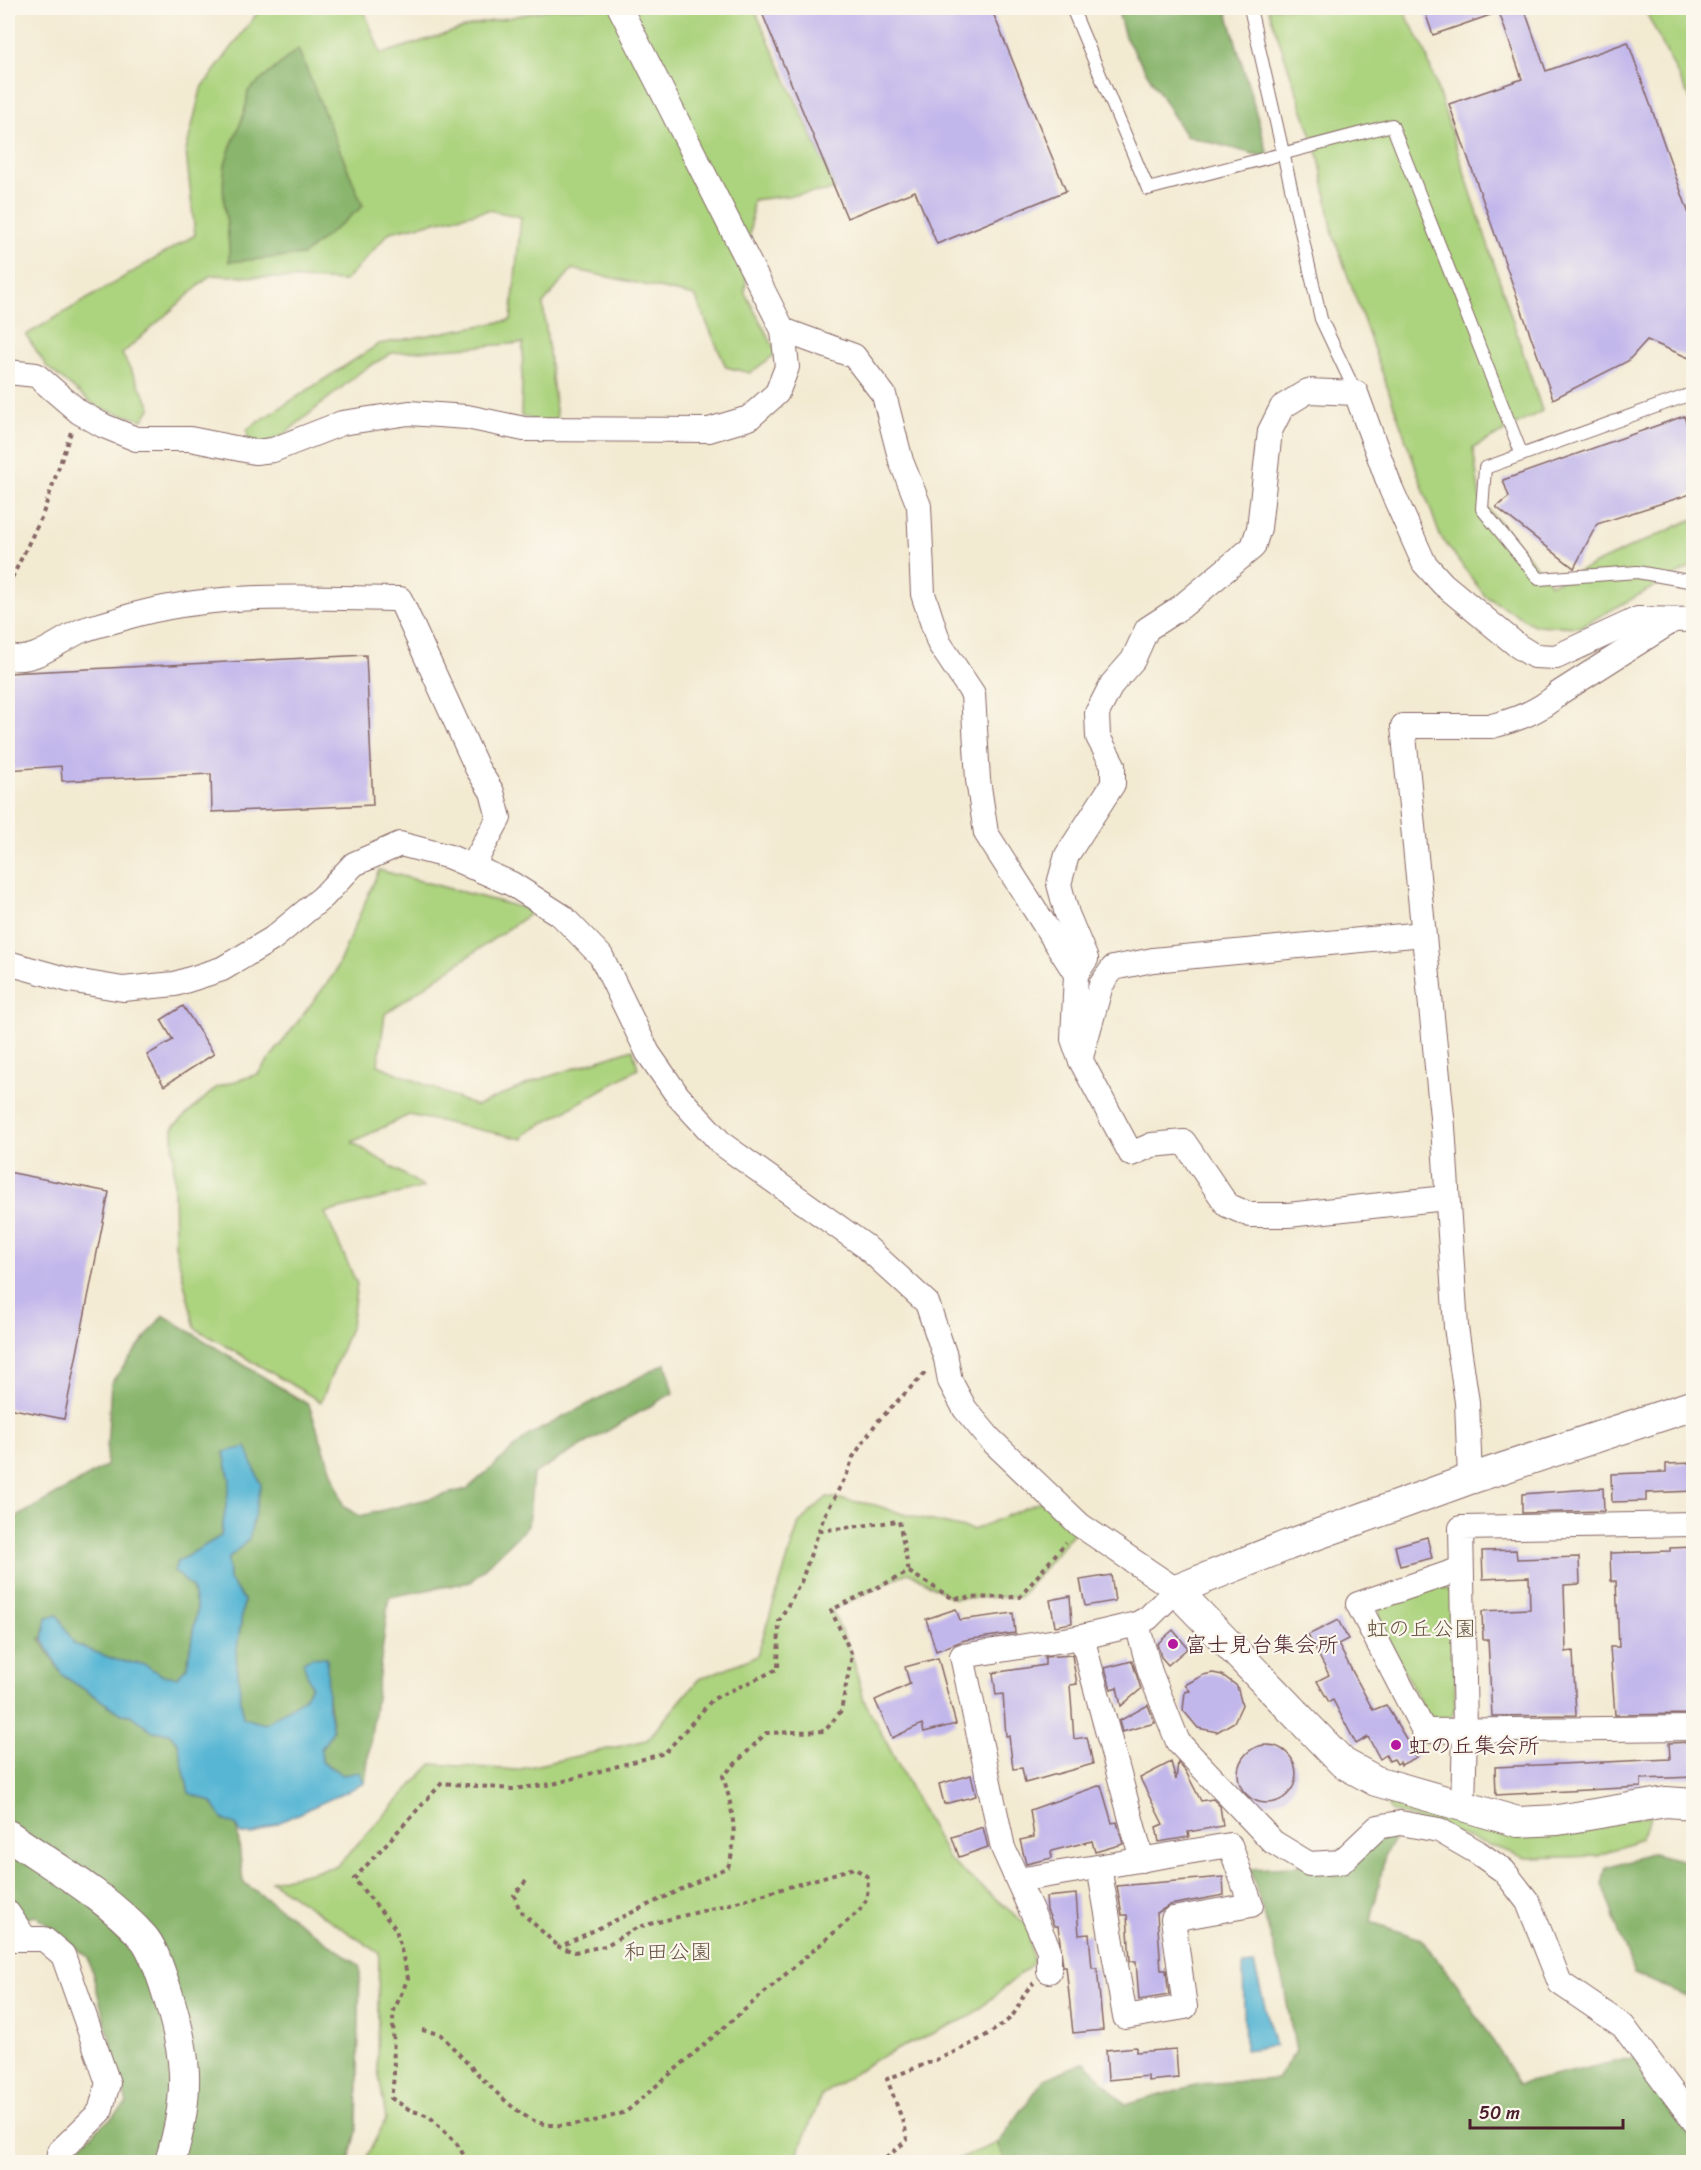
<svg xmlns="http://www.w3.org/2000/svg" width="1701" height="2170" font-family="Sriracha,'Klee One',sans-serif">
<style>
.green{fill:#acd37e;stroke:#7b7954;stroke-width:1.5}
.forest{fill:#89b56d;stroke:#6a6a4c;stroke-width:1.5}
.water{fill:#56b6d4;stroke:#506a80;stroke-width:1.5}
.building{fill:#c2b7eb}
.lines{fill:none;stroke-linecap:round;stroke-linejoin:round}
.service-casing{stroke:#856665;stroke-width:14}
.minor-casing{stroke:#856665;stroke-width:26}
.tertiary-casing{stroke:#856665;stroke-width:32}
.path{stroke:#856665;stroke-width:4;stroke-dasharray:4.5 4.5;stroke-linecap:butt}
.service{stroke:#fff;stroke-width:12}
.minor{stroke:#fff;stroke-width:24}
.tertiary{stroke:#fff;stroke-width:30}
.poi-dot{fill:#b5179e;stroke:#fbf7ec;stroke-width:2}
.labels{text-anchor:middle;stroke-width:4.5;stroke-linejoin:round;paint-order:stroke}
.park-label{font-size:22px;fill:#675544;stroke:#fbf7ec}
.poi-label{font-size:22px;fill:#4a1f2b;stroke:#fbf7ec;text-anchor:start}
</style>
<rect width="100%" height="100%" fill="#fbf7ec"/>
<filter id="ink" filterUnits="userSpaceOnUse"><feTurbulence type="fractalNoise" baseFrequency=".0167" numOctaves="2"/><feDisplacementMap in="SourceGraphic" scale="12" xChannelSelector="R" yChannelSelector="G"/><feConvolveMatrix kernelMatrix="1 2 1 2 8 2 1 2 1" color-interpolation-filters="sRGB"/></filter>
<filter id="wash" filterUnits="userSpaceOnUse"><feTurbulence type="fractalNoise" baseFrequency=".008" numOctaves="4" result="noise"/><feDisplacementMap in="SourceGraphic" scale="24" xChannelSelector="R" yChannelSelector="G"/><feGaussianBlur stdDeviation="1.35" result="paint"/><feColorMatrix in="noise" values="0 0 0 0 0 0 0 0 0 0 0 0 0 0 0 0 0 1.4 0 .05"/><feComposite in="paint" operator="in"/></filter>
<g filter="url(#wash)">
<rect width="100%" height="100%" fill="#f3ead2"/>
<g class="green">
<polygon points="261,8 363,8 381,54 477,24 556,8 754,8 836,190 753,200 745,293 777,353 750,373 726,367 695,296 572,269 543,304 558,427 521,416 523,343 392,353 363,370 282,436 250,451 247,429 379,344 511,320 521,217 489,210 390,232 345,281 211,275 122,354 151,407 143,420 98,408 47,367 26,335 195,235 186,151 201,89"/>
<polygon points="1268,8 1402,8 1424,48 1542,411 1473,448 1480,499 1551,584 1693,519 1693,562 1689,568 1580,627 1534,625 1485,596 1440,536 1333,234 1319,157"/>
<polygon points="1644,8 1693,8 1693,105"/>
<polygon points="379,870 534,911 385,1014 378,1065 476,1106 535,1081 633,1049 638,1069 525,1134 523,1139 409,1115 352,1142 424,1187 325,1213 357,1284 351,1325 321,1402 195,1328 175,1245 173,1127 217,1087 258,1074 334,974"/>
<polygon points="827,1497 875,1505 906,1515 973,1530 1051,1497 1080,1525 1020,1597 952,1598 909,1572 832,1610 852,1655 864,1700 948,1859 1028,1926 1033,1963 971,2016 876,2059 822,2095 794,2162 364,2162 386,2119 377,2063 379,1953 271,1881 337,1866 432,1764 516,1770 647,1740 699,1679 757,1656 799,1523"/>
<polygon points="1440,1586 1454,1593 1455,1709 1448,1723 1429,1719 1378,1620 1380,1607"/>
<polygon points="1387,1800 1527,1835 1652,1815 1640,1839 1598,1856 1526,1858 1391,1811"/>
<polygon points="998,2143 1006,2162 950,2162"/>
</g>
<g class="forest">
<polygon points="1117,8 1226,8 1269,158 1186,136 1125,37"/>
<path d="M298,49L363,206L303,255L229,262C231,229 219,199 225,165C231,138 246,121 248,91Z"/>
<polygon points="163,1315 309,1405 344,1507 360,1516 467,1489 529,1435 666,1363 673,1393 533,1474 528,1526 470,1582 389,1597 365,1783 359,1773 343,1775 322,1762 321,1749 333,1731 327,1691 311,1686 304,1698 265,1724 243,1718 236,1656 244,1600 229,1580 228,1559 249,1539 224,1452 230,1481 221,1536 177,1562 174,1571 192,1587 197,1609 187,1668 177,1677 161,1675 146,1665 116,1660 74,1644 58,1616 47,1617 43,1639 40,1638 62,1675 122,1714 131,1715 153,1731 169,1733 178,1743 189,1793 212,1802 222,1819 237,1826 243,1882 360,1966 357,2131 349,2162 63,2162 63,2160 127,2104 88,1957 36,1916 8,1922 8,1522 106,1466 111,1383"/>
<polygon points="1401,1827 1385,1855 1371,1922 1421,1939 1457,1984 1519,2084 1635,2057 1693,2137 1694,2162 1006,2162 998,2143 1044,2079 1085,2062 1125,2105 1199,2084 1277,2079 1296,2051 1281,1971 1250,1869 1294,1867"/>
<polygon points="1653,1853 1693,1863 1693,1991 1685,1996 1634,1974 1602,1884 1606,1867"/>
</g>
<g class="water">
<polygon points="246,1447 261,1485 249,1539 228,1559 229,1580 244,1600 236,1656 243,1718 265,1724 304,1698 311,1686 303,1662 311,1658 327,1657 328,1706 333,1731 321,1749 322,1762 343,1775 359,1772 365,1783 252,1835 241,1834 237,1826 222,1819 212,1802 189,1793 178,1743 169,1733 153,1731 131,1715 122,1714 62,1675 43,1639 47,1617 58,1615 74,1644 116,1660 146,1665 161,1675 177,1677 187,1667 197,1609 192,1587 174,1571 177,1562 221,1536 230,1481 224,1452"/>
<polygon points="1254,1964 1275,2046 1245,2050 1243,1965"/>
</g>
<g id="blocks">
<g class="building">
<polygon points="760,8 991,8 1066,191 937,244 915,191 847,218"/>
<polygon points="1448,8 1524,8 1546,71 1628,42 1694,228 1694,360 1647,340 1628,361 1553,399 1449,104 1522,79 1499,12 1433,35 1426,15"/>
<polygon points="1684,416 1694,449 1694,493 1597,524 1574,568 1496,507 1509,497 1503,480"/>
<polygon points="366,655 373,805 212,812 211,774 62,781 61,766 8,770 8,673"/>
<polygon points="183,1006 214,1054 164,1086 147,1055 173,1040 161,1020"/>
<polygon points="8,1172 109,1192 64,1419 8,1408"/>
<polygon points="1694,1463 1694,1491 1646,1493 1646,1501 1612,1502 1611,1474 1666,1472 1666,1464"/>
<polygon points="1603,1488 1604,1511 1522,1513 1522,1494"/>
<polygon points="1427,1537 1432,1558 1400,1566 1395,1546"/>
<polygon points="1694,1547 1694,1714 1615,1715 1610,1647 1619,1647 1616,1581 1611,1581 1610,1553 1670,1551 1670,1548"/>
<polygon points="1516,1550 1517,1559 1579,1557 1580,1584 1564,1585 1566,1652 1573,1651 1576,1715 1492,1716 1488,1639 1483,1639 1482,1611 1530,1609 1529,1577 1483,1579 1482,1551"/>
<polygon points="1111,1575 1115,1601 1085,1606 1080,1580"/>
<polygon points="1070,1596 1072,1623 1055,1626 1050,1600"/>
<polygon points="956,1609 960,1620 1013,1613 1015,1633 965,1640 936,1651 926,1619"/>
<polygon points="1338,1620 1348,1639 1338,1644 1373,1710 1386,1705 1417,1757 1401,1765 1400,1762 1397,1764 1394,1759 1389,1761 1386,1755 1380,1759 1368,1737 1356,1744 1333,1700 1329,1702 1317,1681 1329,1675 1308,1635"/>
<polygon points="1173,1630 1188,1648 1168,1665 1161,1657 1157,1644"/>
<polygon points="1072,1655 1077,1684 1070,1685 1074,1739 1087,1737 1093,1764 1025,1783 1022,1768 1013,1769 1009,1736 1006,1736 1003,1694 996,1695 993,1673 1045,1665 1045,1657"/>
<polygon points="938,1658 956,1724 924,1732 922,1724 892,1738 875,1700 910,1684 905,1667"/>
<polygon points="1132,1661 1141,1689 1121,1706 1117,1687 1111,1689 1105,1668"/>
<polygon points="1213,1673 1222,1675 1237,1686 1242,1705 1234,1722 1217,1732 1198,1728 1183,1710 1185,1692 1190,1691 1185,1685 1203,1675"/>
<polygon points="1148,1705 1155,1723 1122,1732 1119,1721"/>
<polygon points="1694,1742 1694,1777 1641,1779 1641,1787 1496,1795 1495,1767 1670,1759 1669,1743"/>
<circle cx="1267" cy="1774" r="29"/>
<polygon points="1171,1762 1176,1780 1178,1762 1186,1772 1201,1801 1213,1799 1220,1806 1223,1826 1188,1832 1189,1837 1159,1842 1156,1827 1163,1824 1140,1778"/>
<polygon points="971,1775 976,1796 944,1804 939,1784"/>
<polygon points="1101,1785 1112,1823 1117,1822 1123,1844 1095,1852 1092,1841 1051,1851 1052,1858 1026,1864 1020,1840 1034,1837 1030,1810"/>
<polygon points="983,1827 988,1847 959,1857 952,1837"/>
<polygon points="1223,1877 1224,1895 1170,1905 1157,1913 1161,1970 1166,1970 1169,1995 1139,2000 1136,1961 1130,1961 1127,1915 1122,1915 1117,1886"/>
<polygon points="1076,1894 1079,1935 1089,1934 1092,1968 1097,1968 1103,2030 1073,2033 1066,1966 1063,1966 1058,1926 1054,1926 1047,1910 1046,1897"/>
<polygon points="1136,2047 1136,2052 1176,2049 1178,2078 1148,2081 1148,2076 1108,2080 1106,2050"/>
</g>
</g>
</g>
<g filter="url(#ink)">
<use href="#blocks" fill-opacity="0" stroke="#856665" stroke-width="1.5"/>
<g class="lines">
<defs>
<g id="service">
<polyline points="1072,8 1148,189 1392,125 1522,455"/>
<polyline points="1250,8 1321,319 1356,393"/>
<polyline points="1694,393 1485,468 1482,509 1539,579 1637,572 1694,582"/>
</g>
<g id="minor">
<polyline points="783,330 854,356 884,395 901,461 919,506 923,594 939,643 973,694 978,780 986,833 1076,974"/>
<polyline points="8,372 36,375 79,412 104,426 136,439 190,439 255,452 273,450 342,423 409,413 467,417 524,429 709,430 749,418 777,393 787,367 783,330 620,8"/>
<path d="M8,656C33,666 60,639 83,630C97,625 113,622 127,617C216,591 308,598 400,599L477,768L492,792L499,818L472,867"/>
<polyline points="8,963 69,980 123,989 175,984 222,969 272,939 323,897 354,864 400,844 450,857 512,884 562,916 601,956 648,1053 678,1096 722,1144 865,1246 927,1303 946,1359 950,1381 965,1409 990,1439 1080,1525 1176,1590 1148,1618 1137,1624 1150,1672 1178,1742 1273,1842 1309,1864 1341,1862 1378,1827 1400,1823 1439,1830 1477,1852 1504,1871 1528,1902 1560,1983 1623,2026 1694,2121"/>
<polyline points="1081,1057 1101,985 1113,968 1153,960 1423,934"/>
<polyline points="1446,1198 1288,1215 1250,1215 1227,1205 1184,1142 1152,1145 1131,1154 1080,1059 1073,1039 1076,974 1086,959 1067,914 1059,884 1067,855 1113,784 1113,765 1098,737 1097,713 1112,684 1133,660 1147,629 1181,607 1253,547 1259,528 1270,431 1282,407 1308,391 1356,393 1391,489 1424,563 1443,584 1518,646 1534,656 1556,657 1638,619 1694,620"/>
<path d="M1470,1479L1467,1402L1456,1327L1443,1127L1403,726H1492C1516,720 1542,710 1559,693L1672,621"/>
<polyline points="1461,1569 1358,1604 1424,1731 1694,1728"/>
<polyline points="1082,1637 1142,1860"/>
<polyline points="1463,1807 1465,1730 1461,1528 1694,1524"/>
<polyline points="1018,1880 1230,1845 1251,1905 1173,1919 1185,2007 1125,2017 1099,1867"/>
<polyline points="8,1913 25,1938"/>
<polyline points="8,1939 44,1939 63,1955 108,2083 100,2112 59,2152 58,2162"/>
<polyline points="1049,1971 1049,1950 1003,1848 962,1656 1082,1637 1137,1624"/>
</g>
<g id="tertiary">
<polyline points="1694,1405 1470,1479 1288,1545 1176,1590 1343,1763 1376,1781 1518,1822 1558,1820 1666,1802 1694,1804"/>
<path d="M8,1835C53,1866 106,1896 143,1937C153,1948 159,1969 164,1983C187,2053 192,2090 170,2162"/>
</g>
</defs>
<use href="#service" class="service-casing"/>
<use href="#minor" class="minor-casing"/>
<use href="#tertiary" class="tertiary-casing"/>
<g class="path">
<polyline points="8,586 42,516 71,432"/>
<polyline points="819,1531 899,1521 909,1572"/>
<polyline points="526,1881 514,1895 520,1911 559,1947"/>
<path d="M422,2030L440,2034C462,2056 512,2116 540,2123C566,2130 601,2120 626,2112L859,1911L867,1899L868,1877L854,1868L730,1904L638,1927L605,1946L575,1952L559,1947L728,1867C739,1837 732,1806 723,1776L766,1733L825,1731L841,1711L852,1655L831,1610L909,1572L952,1598L1020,1597L1066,1542"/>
<path d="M886,2158L907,2140L905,2127L887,2079C929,2062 972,2049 1008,2020C1020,2010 1021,1993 1034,1983"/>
<polyline points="468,2162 457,2144 429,2116 410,2110 391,2098 394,2077 393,2013 408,1978 396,1929 354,1879 442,1783 512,1789 553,1784 665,1753 713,1699 778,1669 779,1621 801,1582 823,1519 847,1474 853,1457 877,1422 927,1371"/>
</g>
<use href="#service" class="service"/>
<use href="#minor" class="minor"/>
<use href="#tertiary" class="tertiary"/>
</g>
</g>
<g class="poi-dot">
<circle cx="1173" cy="1644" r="6"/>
<circle cx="1396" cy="1745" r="6"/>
</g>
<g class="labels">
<g class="park-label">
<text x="1421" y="1636">虹の丘公園</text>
<text x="668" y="1959">和田公園</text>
</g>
<g class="poi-label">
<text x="1185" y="1652">富士見台集会所</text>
<text x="1408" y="1753">虹の丘集会所</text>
</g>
</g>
<rect width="1701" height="2170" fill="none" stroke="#fbf7ec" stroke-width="30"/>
<path d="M1470 2119v9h153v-9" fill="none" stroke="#4a1f2b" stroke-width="3"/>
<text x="1479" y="2119" font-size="18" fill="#4a1f2b" stroke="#fbf7ec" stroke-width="4.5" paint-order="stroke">50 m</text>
</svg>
